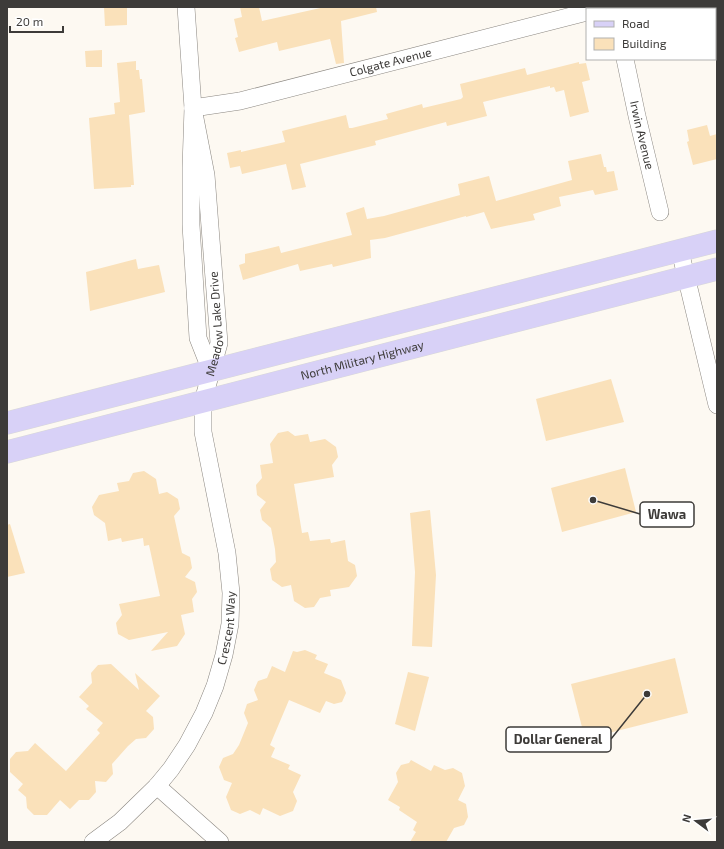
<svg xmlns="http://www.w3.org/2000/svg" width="724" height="849" font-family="'Exo 2',sans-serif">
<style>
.building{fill:#fae1ba}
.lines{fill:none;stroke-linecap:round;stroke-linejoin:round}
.minor-casing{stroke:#8a8680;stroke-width:18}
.major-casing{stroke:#d8d8d7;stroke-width:23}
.minor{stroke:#fff;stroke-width:17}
.major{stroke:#d8d1f7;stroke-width:22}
.labels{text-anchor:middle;stroke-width:3;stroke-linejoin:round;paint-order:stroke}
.street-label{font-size:12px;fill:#3d3b39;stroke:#fff}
.leader{fill:none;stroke:#3d3b39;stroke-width:1.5}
.callout-dot{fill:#3d3b39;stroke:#fff;stroke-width:1.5}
.callout{fill:#fff;stroke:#3d3b39;stroke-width:1.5}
.callout-label{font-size:13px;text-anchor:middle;font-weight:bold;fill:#3d3b39}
</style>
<rect width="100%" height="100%" fill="#fdf9f2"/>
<g class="building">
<polygon points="104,7 127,7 127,25 105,26"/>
<polygon points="240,7 259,7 262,21 325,7 376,7 377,12 341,21 344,63 336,64 330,39 279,51 277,42 239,52 235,38 238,37 234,19 242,17"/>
<polygon points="102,50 102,67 86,67 85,51"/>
<polygon points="136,61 136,70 139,70 140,79 142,79 145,112 129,115 134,185 131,185 131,187 94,189 89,118 115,114 114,103 120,102 117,63"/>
<polygon points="579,62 579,64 586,63 590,80 582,82 589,112 570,117 564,90 556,92 554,87 550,88 550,86 483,102 487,116 447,126 446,122 375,141 376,145 300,164 306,187 292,190 286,164 242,174 240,166 230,168 227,153 241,150 241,152 285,142 282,131 346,115 349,128 352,128 388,119 386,114 422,104 423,108 461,99 463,97 460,84 525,68 527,75"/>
<polygon points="707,125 710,136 717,134 717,159 693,165 687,142 689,141 687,130"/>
<polygon points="601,154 604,167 606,167 607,172 614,171 618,190 595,195 593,190 559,197 561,206 533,214 535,220 491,229 484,212 466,217 466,216 385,238 370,240 371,258 333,267 332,264 300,271 298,264 243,280 239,265 245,263 245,254 279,246 281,253 352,235 346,213 364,207 367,219 384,216 460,195 458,184 489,176 496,201 572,180 568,161"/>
<polygon points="136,259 138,269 159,265 165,292 90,311 86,272"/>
<polygon points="611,379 624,422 546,441 536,399"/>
<polygon points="288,431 295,436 308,434 310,442 325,439 336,447 338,457 332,465 334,477 294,484 302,533 308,532 310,541 330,539 331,543 345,540 348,561 355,565 357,576 349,587 330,590 331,596 320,598 314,607 305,608 294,601 291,585 282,587 272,580 270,569 276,562 275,549 271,528 262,520 260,510 266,502 257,495 256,485 262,478 260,465 273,463 270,444 278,433"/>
<polygon points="625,468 636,512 562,532 551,488"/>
<polygon points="144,471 156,479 159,494 167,492 178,499 180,509 174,516 182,553 190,557 192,568 185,577 195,582 197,592 192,599 194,612 181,615 185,634 177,646 151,651 168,632 129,640 118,634 116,623 122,615 119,604 160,596 149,545 144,546 143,538 122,542 121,538 108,541 105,523 94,515 92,507 99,495 119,491 117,483 129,481 133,473"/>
<polygon points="430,510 436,575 432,647 412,646 415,572 410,513"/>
<polygon points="10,524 25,573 7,577 7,525"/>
<polygon points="305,650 317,655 315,659 328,664 324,673 341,680 346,693 342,702 334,704 326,701 320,713 289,700 270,745 275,748 271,757 290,765 288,769 301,775 293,792 297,801 293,811 280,816 263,808 260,815 250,810 240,814 231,810 226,797 232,783 224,780 219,767 223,758 233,754 239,745 248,723 244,713 247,704 258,700 254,690 258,681 267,678 272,666 285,672 293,651 297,652"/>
<polygon points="675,658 688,713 585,739 571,684"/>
<polygon points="111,664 139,690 135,673 160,696 146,711 153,717 154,729 146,738 136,739 128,746 112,764 113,774 106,782 95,781 96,792 89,800 79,800 70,809 60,800 47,815 34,815 27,808 26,797 18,790 23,784 10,772 10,759 16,752 28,751 35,743 66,771 100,733 97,730 103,723 86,709 89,706 79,697 92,683 91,673 98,665"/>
<polygon points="408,672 429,677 415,731 395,724"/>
<polygon points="411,760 431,771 434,765 445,770 453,768 462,773 465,786 458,800 466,804 468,817 464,825 454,828 446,842 410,842 416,832 413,830 417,822 399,810 400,807 388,800 398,782 396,773 401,765 409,763"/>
</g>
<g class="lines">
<defs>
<g id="minor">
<polyline points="186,7 193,108 191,167 191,225 198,338 211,371"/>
<polyline points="618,7 618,9"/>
<polyline points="598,9 605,7"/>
<path id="s1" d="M625,59L637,116L660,212"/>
<path id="s2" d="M193,108L240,101L587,12"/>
<polyline points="680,251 717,405"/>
<polyline points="157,786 220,842"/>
<path id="s3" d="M93,842L120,822L157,786L171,769L187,745L204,713L215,686L224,655L230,624L231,593L227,553L203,432V401L219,343L206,175L193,108"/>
</g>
<g id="major">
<polyline points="7,423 717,241"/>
<path id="s4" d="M7,452L717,269"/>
</g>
</defs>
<use href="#minor" class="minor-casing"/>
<use href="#major" class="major-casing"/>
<use href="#minor" class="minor"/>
<use href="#major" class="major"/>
</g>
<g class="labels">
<g class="street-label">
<text dy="4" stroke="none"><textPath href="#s2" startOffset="203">Colgate Avenue</textPath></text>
<text dy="4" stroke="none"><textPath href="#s1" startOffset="78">Irwin Avenue</textPath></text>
<text dy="4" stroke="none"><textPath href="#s3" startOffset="570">Meadow Lake Drive</textPath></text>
<text dy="4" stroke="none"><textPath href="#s4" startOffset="367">North Military Highway</textPath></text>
<text dy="4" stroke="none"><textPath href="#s3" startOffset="261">Crescent Way</textPath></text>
</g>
</g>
<path class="leader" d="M593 500L640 514M647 694L611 739"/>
<g class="callout-dot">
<circle cx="593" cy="500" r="4"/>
<circle cx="647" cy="694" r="4"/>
</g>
<g class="callout">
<rect x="640" y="502" width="54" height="25" rx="4"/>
<rect x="506" y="727" width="105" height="25" rx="4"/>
</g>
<g class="callout-label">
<text x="667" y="519">Wawa</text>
<text x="558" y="744">Dollar General</text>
</g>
<rect width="724" height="849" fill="none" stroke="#3d3b39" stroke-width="16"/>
<rect x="586" y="8" width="130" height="52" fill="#ffffff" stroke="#b1b1b0"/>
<rect x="594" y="21" width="20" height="6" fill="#d8d1f7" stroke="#b1b1b0"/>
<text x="622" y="28" font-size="12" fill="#3d3b39">Road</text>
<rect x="594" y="38" width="20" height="12" fill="#fae1ba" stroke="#b1b1b0"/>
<text x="622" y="48" font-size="12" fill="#3d3b39">Building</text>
<g transform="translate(696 821) rotate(286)" stroke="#ffffff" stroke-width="3" paint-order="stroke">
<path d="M0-3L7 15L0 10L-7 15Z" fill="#3d3b39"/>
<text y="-6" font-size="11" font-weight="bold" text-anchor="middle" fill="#3d3b39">N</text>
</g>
<path d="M10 26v6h53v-6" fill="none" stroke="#3d3b39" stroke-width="2"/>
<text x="16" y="26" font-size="12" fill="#3d3b39" stroke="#ffffff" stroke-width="3" paint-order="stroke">20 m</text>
</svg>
